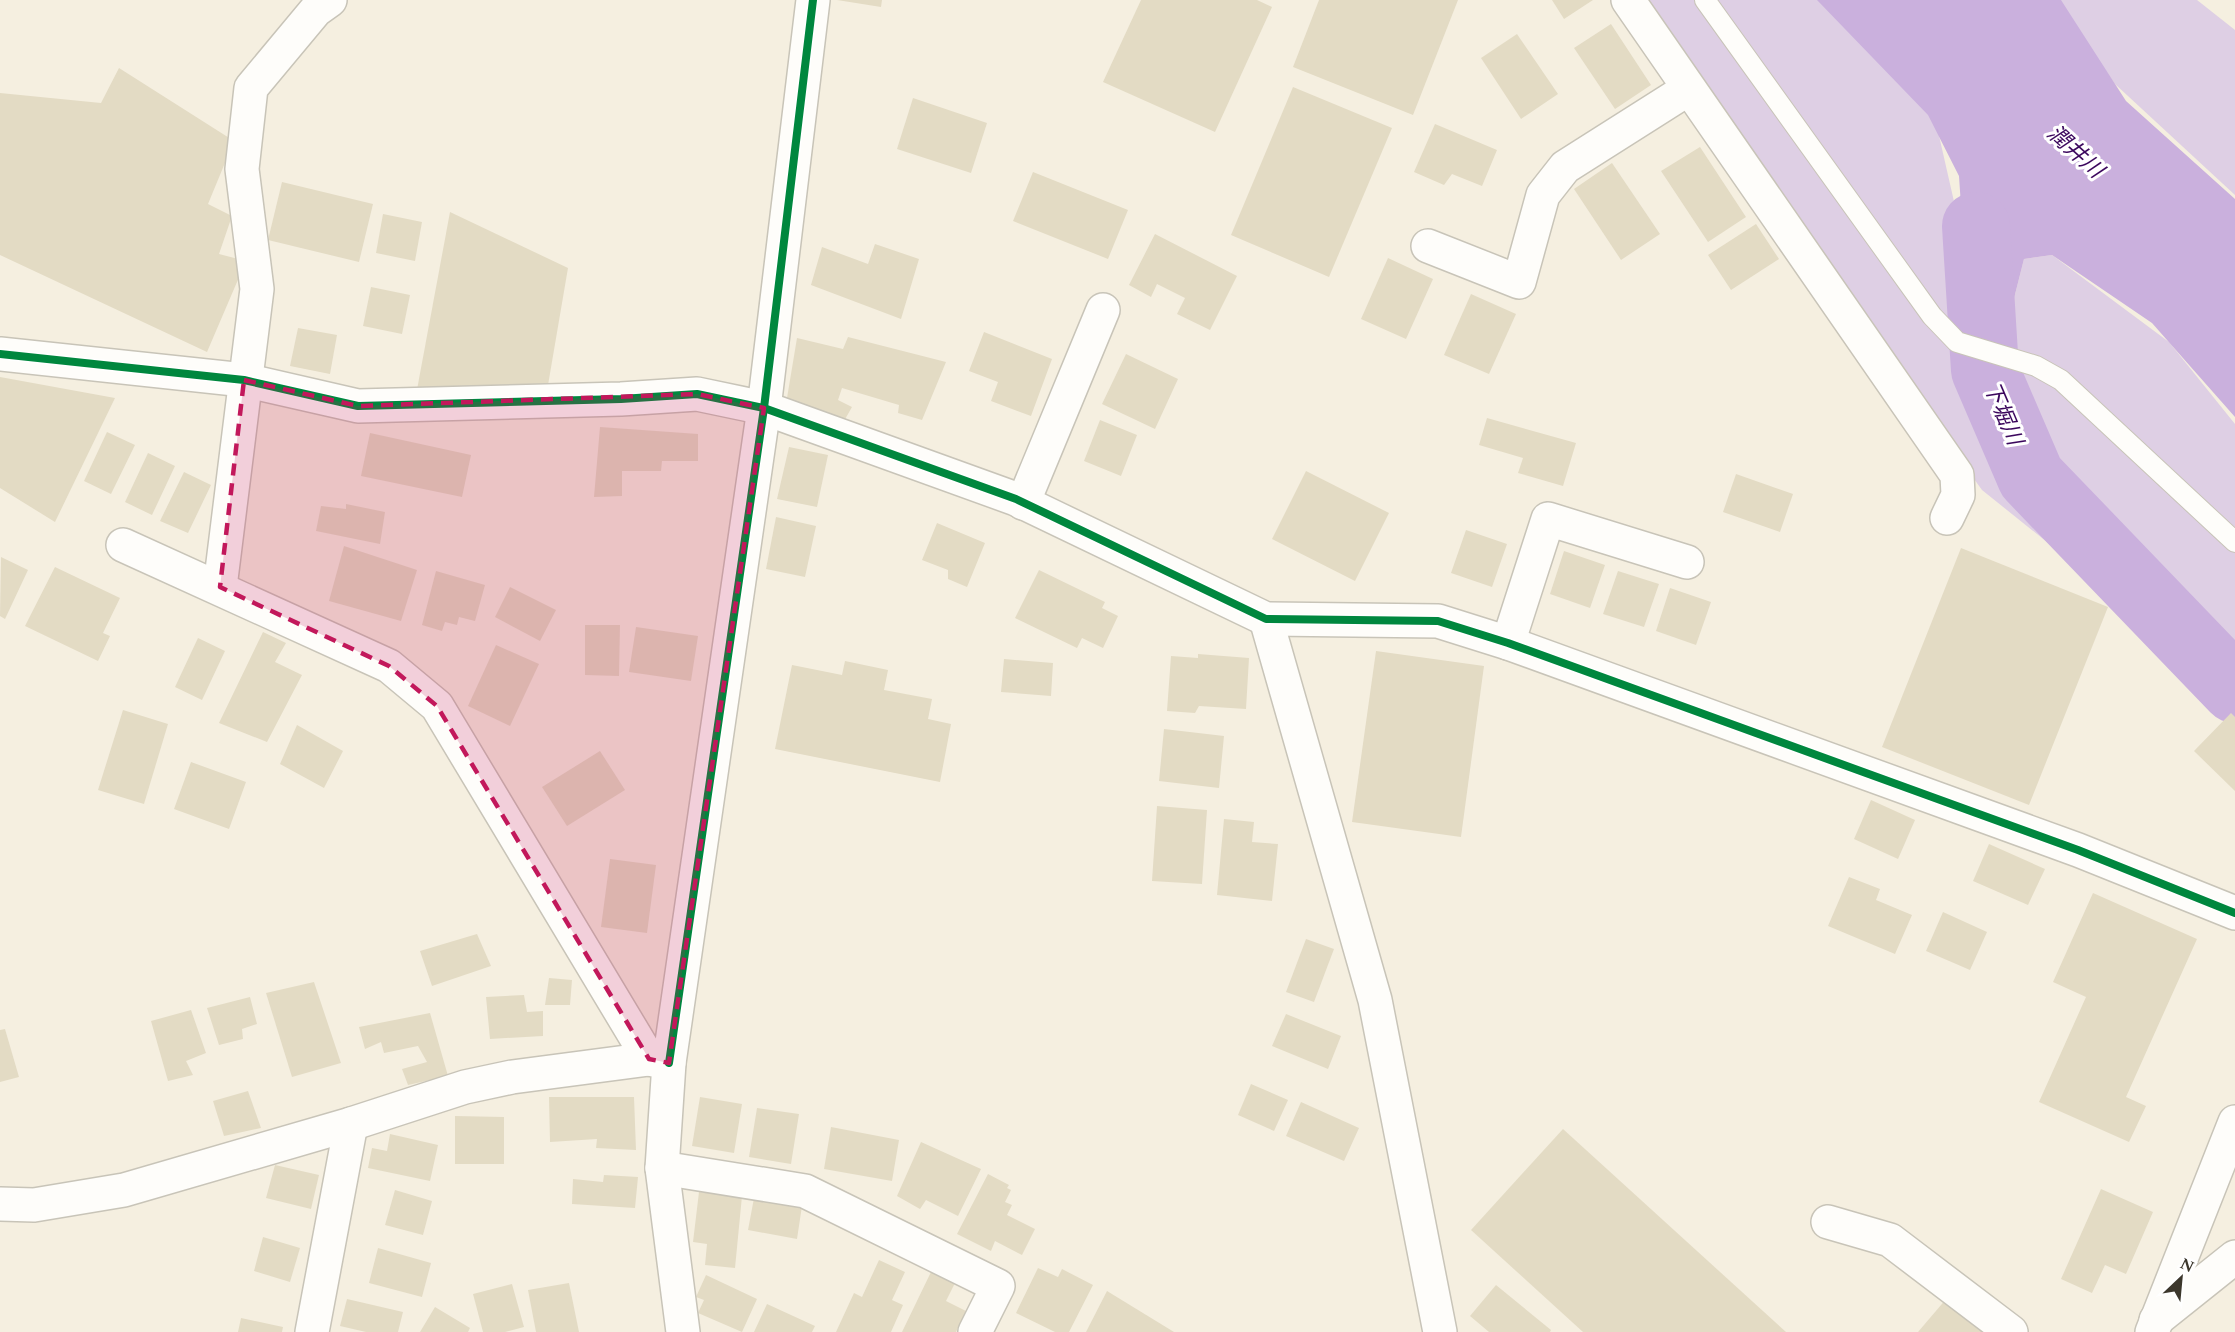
<svg xmlns="http://www.w3.org/2000/svg" width="2235" height="1332" font-family="Spectral,'Noto Sans JP',serif">
<style>
.green{fill:#decfe4}
.water{fill:#cab0dd}
.lines{fill:none;stroke-linecap:round;stroke-linejoin:round}
.river{stroke:#cab0dd;stroke-width:68}
.building{fill:#e3dbc4}
.lane-casing{stroke:#c8c4b8;stroke-width:22}
.street-casing{stroke:#c8c4b8;stroke-width:36}
.secondary-casing{stroke:#c8c4b8;stroke-width:36}
.lane{stroke:#fefdfa;stroke-width:20}
.street{stroke:#fefdfa;stroke-width:33}
.secondary{stroke:#fefdfa;stroke-width:33}
.cycleway-casing{stroke:#fff;stroke-width:11}
.cycleway{stroke:#00873e;stroke-width:8}
.marked{fill:#c2185b;fill-opacity:0.2;stroke:#c2185b;stroke-width:4.5;stroke-dasharray:12 8;stroke-linejoin:round}
.labels{text-anchor:middle;stroke-width:6;stroke-linejoin:round;paint-order:stroke}
.water-label{font-size:22px;font-style:italic;fill:#3b075d;stroke:#fff}
</style>
<rect width="100%" height="100%" fill="#f5efe0"/>
<g class="green">
<polygon points="1630,0 1818,0 1935,118 1983,329 2006,330 2024,259 2052,255 2169,342 2235,424 2235,693 1982,490"/>
<polygon points="2057,0 2197,0 2235,30 2235,195 2115,84"/>
</g>
<polygon class="water" points="1817,0 2061,0 2126,101 2235,199 2235,417 2152,323 2052,255 2024,259 2006,330 1968,311 1959,176 1928,115"/>
<g class="lines">
<polyline class="river" points="1976,226 1985,370 2031,477 2235,689"/>
</g>
<g class="building">
<polygon points="837,0 882,0 881,7"/>
<polygon points="1141,0 1257,0 1272,7 1215,132 1103,82"/>
<polygon points="1319,0 1458,0 1413,115 1293,67"/>
<polygon points="1552,0 1593,0 1564,19"/>
<polygon points="1611,24 1651,85 1615,109 1574,48"/>
<polygon points="1517,34 1558,94 1521,119 1481,58"/>
<polygon points="119,68 234,141 208,204 232,216 219,254 246,261 207,352 0,255 0,93 101,103"/>
<polygon points="1293,87 1392,128 1329,277 1231,235"/>
<polygon points="913,98 987,123 971,173 897,149"/>
<polygon points="1435,124 1497,150 1482,186 1452,174 1444,185 1414,172"/>
<polygon points="1700,147 1746,217 1708,242 1661,171"/>
<polygon points="1612,163 1660,234 1621,260 1574,189"/>
<polygon points="1033,172 1128,210 1108,259 1013,221"/>
<polygon points="282,182 373,204 359,262 268,240"/>
<polygon points="450,212 568,268 547,391 416,395"/>
<polygon points="383,214 422,222 415,261 376,253"/>
<polygon points="1756,224 1779,259 1731,290 1708,255"/>
<polygon points="1155,234 1237,276 1210,330 1177,314 1185,298 1157,284 1151,297 1129,285"/>
<polygon points="875,244 919,259 901,319 811,285 822,247 868,264"/>
<polygon points="1388,258 1433,279 1406,339 1361,319"/>
<polygon points="371,287 410,295 402,334 363,326"/>
<polygon points="1471,294 1516,314 1489,374 1444,355"/>
<polygon points="298,328 337,335 330,374 290,366"/>
<polygon points="984,332 1052,359 1031,416 991,401 998,382 969,371"/>
<polygon points="848,337 946,362 922,420 898,413 899,405 842,388 838,400 852,407 844,421 787,398 797,338 843,349"/>
<polygon points="1126,354 1178,379 1155,429 1102,404"/>
<polygon points="0,377 115,398 55,522 0,488"/>
<polygon points="1487,418 1576,443 1563,486 1518,473 1523,458 1479,445"/>
<polygon points="1100,420 1137,435 1121,476 1084,461"/>
<polygon points="600,427 698,434 698,461 662,461 661,471 622,471 622,496 594,497"/>
<polygon points="107,432 135,445 111,494 84,481"/>
<polygon points="370,433 471,455 462,497 361,476"/>
<polygon points="789,447 828,455 817,507 777,499"/>
<polygon points="148,453 175,466 152,515 125,502"/>
<polygon points="1306,471 1389,513 1355,581 1272,539"/>
<polygon points="184,472 211,485 188,533 160,521"/>
<polygon points="1736,474 1793,494 1780,532 1723,512"/>
<polygon points="346,504 385,512 380,544 316,531 321,506 346,509"/>
<polygon points="776,517 816,526 805,577 766,569"/>
<polygon points="937,523 985,543 967,587 948,579 948,570 922,560"/>
<polygon points="1466,530 1507,544 1492,587 1451,573"/>
<polygon points="344,546 417,570 401,621 329,601"/>
<polygon points="1961,548 2108,607 2029,805 1882,747"/>
<polygon points="1564,551 1605,565 1590,608 1550,594"/>
<polygon points="1,557 28,570 5,619 0,616"/>
<polygon points="55,567 120,598 103,633 110,636 98,661 25,626"/>
<polygon points="1039,570 1105,602 1102,608 1118,616 1103,648 1082,638 1077,648 1015,618"/>
<polygon points="436,571 485,585 475,621 459,617 457,625 445,622 442,631 422,625"/>
<polygon points="1618,571 1659,584 1644,627 1603,614"/>
<polygon points="510,587 556,610 540,641 495,617"/>
<polygon points="1670,588 1711,602 1696,645 1656,631"/>
<polygon points="585,625 620,625 619,676 585,675"/>
<polygon points="636,627 698,636 691,681 629,672"/>
<polygon points="263,632 286,643 275,662 302,675 267,742 219,723"/>
<polygon points="198,638 225,651 202,700 175,687"/>
<polygon points="496,645 539,664 510,726 468,706"/>
<polygon points="1376,651 1484,666 1461,837 1352,822"/>
<polygon points="1198,654 1249,658 1246,709 1199,706 1195,713 1167,711 1171,656 1198,658"/>
<polygon points="1004,659 1053,663 1051,696 1001,692"/>
<polygon points="845,661 888,670 884,690 932,699 928,719 951,724 940,782 775,749 792,665 842,675"/>
<polygon points="123,710 168,724 144,804 98,790"/>
<polygon points="2231,713 2235,717 2235,791 2194,751"/>
<polygon points="297,725 343,751 324,788 280,764"/>
<polygon points="1164,729 1224,736 1219,788 1159,781"/>
<polygon points="600,751 625,790 567,826 542,787"/>
<polygon points="191,762 246,782 229,829 174,809"/>
<polygon points="1871,800 1915,820 1898,859 1854,839"/>
<polygon points="1157,806 1207,810 1202,884 1152,881"/>
<polygon points="1224,819 1254,822 1252,842 1278,844 1272,901 1217,895"/>
<polygon points="1989,844 2045,869 2028,905 1973,881"/>
<polygon points="610,859 656,865 647,933 601,927"/>
<polygon points="1849,877 1880,889 1876,900 1912,915 1895,954 1828,926"/>
<polygon points="2093,893 2197,939 2126,1097 2146,1106 2129,1142 2039,1102 2086,997 2053,982"/>
<polygon points="1943,912 1987,932 1970,970 1926,951"/>
<polygon points="477,934 491,966 432,986 420,951"/>
<polygon points="1306,939 1334,949 1314,1002 1286,992"/>
<polygon points="549,978 572,980 570,1005 545,1005"/>
<polygon points="314,982 341,1063 292,1077 266,993"/>
<polygon points="524,995 527,1012 543,1011 543,1036 490,1039 486,997"/>
<polygon points="250,997 257,1024 242,1029 243,1039 219,1045 207,1008"/>
<polygon points="191,1010 206,1053 186,1061 193,1075 168,1081 151,1021"/>
<polygon points="430,1013 448,1076 408,1085 402,1069 427,1062 418,1046 384,1053 381,1042 365,1049 359,1027"/>
<polygon points="1286,1014 1341,1036 1328,1069 1272,1046"/>
<polygon points="5,1029 19,1077 0,1082 0,1030"/>
<polygon points="1251,1084 1288,1100 1274,1131 1238,1115"/>
<polygon points="248,1091 261,1128 224,1136 213,1101"/>
<polygon points="549,1097 634,1097 636,1150 596,1148 597,1139 550,1142"/>
<polygon points="700,1097 742,1104 734,1153 692,1146"/>
<polygon points="1301,1102 1359,1128 1344,1161 1286,1136"/>
<polygon points="757,1108 799,1114 791,1164 749,1157"/>
<polygon points="455,1116 504,1117 504,1164 455,1164"/>
<polygon points="831,1127 899,1140 892,1181 824,1169"/>
<polygon points="1563,1129 1786,1332 1583,1332 1471,1230"/>
<polygon points="390,1134 438,1145 430,1181 368,1168 372,1148 387,1151"/>
<polygon points="921,1142 981,1169 958,1216 926,1200 920,1209 897,1196"/>
<polygon points="275,1165 319,1175 311,1209 266,1198"/>
<polygon points="988,1174 1009,1185 1007,1188 1011,1190 1005,1202 1012,1205 1007,1215 1035,1229 1022,1255 995,1241 991,1251 957,1234"/>
<polygon points="604,1175 638,1177 635,1208 572,1204 573,1179 603,1182"/>
<polygon points="2101,1189 2153,1212 2126,1274 2105,1265 2092,1293 2061,1279"/>
<polygon points="395,1190 432,1201 423,1235 385,1225"/>
<polygon points="699,1192 742,1196 735,1268 705,1265 707,1244 693,1242"/>
<polygon points="754,1198 802,1206 797,1239 748,1230"/>
<polygon points="263,1237 300,1248 290,1282 254,1271"/>
<polygon points="378,1248 431,1263 422,1297 369,1283"/>
<polygon points="879,1260 905,1272 892,1300 903,1305 891,1332 836,1332 854,1293 862,1297"/>
<polygon points="1038,1268 1058,1277 1062,1269 1093,1285 1069,1332 1055,1332 1016,1313"/>
<polygon points="931,1272 955,1283 946,1301 966,1311 956,1332 902,1332"/>
<polygon points="706,1275 757,1299 742,1332 698,1313 704,1300 696,1297"/>
<polygon points="569,1283 579,1332 536,1332 528,1290"/>
<polygon points="512,1284 524,1327 505,1332 483,1332 473,1294"/>
<polygon points="1496,1285 1551,1330 1550,1332 1489,1332 1470,1316"/>
<polygon points="1107,1291 1174,1332 1086,1332"/>
<polygon points="1947,1298 1986,1332 1918,1332"/>
<polygon points="347,1299 403,1312 398,1332 366,1332 340,1326"/>
<polygon points="767,1304 815,1326 812,1332 754,1332"/>
<polygon points="435,1307 470,1328 468,1332 420,1332"/>
<polygon points="241,1318 283,1327 282,1332 238,1332"/>
</g>
<g class="lines">
<defs>
<polyline id="lane" points="1705,0 1932,316 1957,342 2036,366 2061,380 2235,542"/>
<g id="street">
<polyline points="1628,0 1957,475 1958,495 1947,518"/>
<polyline points="1428,246 1519,282 1543,195 1565,167 1688,89"/>
<polyline points="0,354 244,380 358,406 621,399 697,394 764,408 1016,499 1266,619 1438,621 1508,643 2078,850 2235,913"/>
<polyline points="1023,503 1103,310"/>
<polyline points="123,545 389,666 437,706 649,1059 669,1063 662,1168 683,1332"/>
<polyline points="220,587 257,289 242,169 251,88 316,10 330,0"/>
<polyline points="1266,619 1375,1000 1440,1332"/>
<polyline points="1508,643 1548,519 1687,562"/>
<polyline points="669,1063 764,408 813,0"/>
<polyline points="662,1168 805,1191 998,1286 975,1332"/>
<polyline points="0,1204 34,1205 124,1190 351,1124 465,1087 512,1077 649,1059"/>
<polyline points="1828,1222 1890,1240 2011,1332"/>
<polyline points="2156,1320 2235,1257"/>
<polyline points="312,1332 351,1124"/>
</g>
<polyline id="secondary" points="2152,1332 2235,1122"/>
</defs>
<use href="#lane" class="lane-casing"/>
<use href="#street" class="street-casing"/>
<use href="#secondary" class="secondary-casing"/>
<use href="#lane" class="lane"/>
<use href="#street" class="street"/>
<use href="#secondary" class="secondary"/>
<defs>
<g id="cycleway">
<polyline points="0,354 244,380 358,406 621,399 697,394 764,408 1016,499 1266,619 1438,621 1508,643 2078,850 2235,913"/>
<polyline points="669,1063 764,408 813,0"/>
</g>
</defs>
<use href="#cycleway" class="cycleway-casing"/>
<use href="#cycleway" class="cycleway"/>
</g>
<path class="marked" d="M244,380L358,406L697,394L764,408L669,1063L649,1059L437,706L389,666L220,587Z"/>
<g class="labels">
<g class="water-label">
<text transform="translate(2076 151) rotate(42)" y="8">潤井川</text>
<text transform="translate(2004 413) rotate(67)" y="8">下堀川</text>
</g>
</g>
<g transform="translate(2181 1278) rotate(26)" stroke="#ffffff" stroke-width="4.5" paint-order="stroke">
<path d="M0-4.5L10 22L0 15L-10 22Z" fill="#3c372c"/>
<text y="-9" font-size="16" font-weight="bold" text-anchor="middle" fill="#3c372c">N</text>
</g>
</svg>
